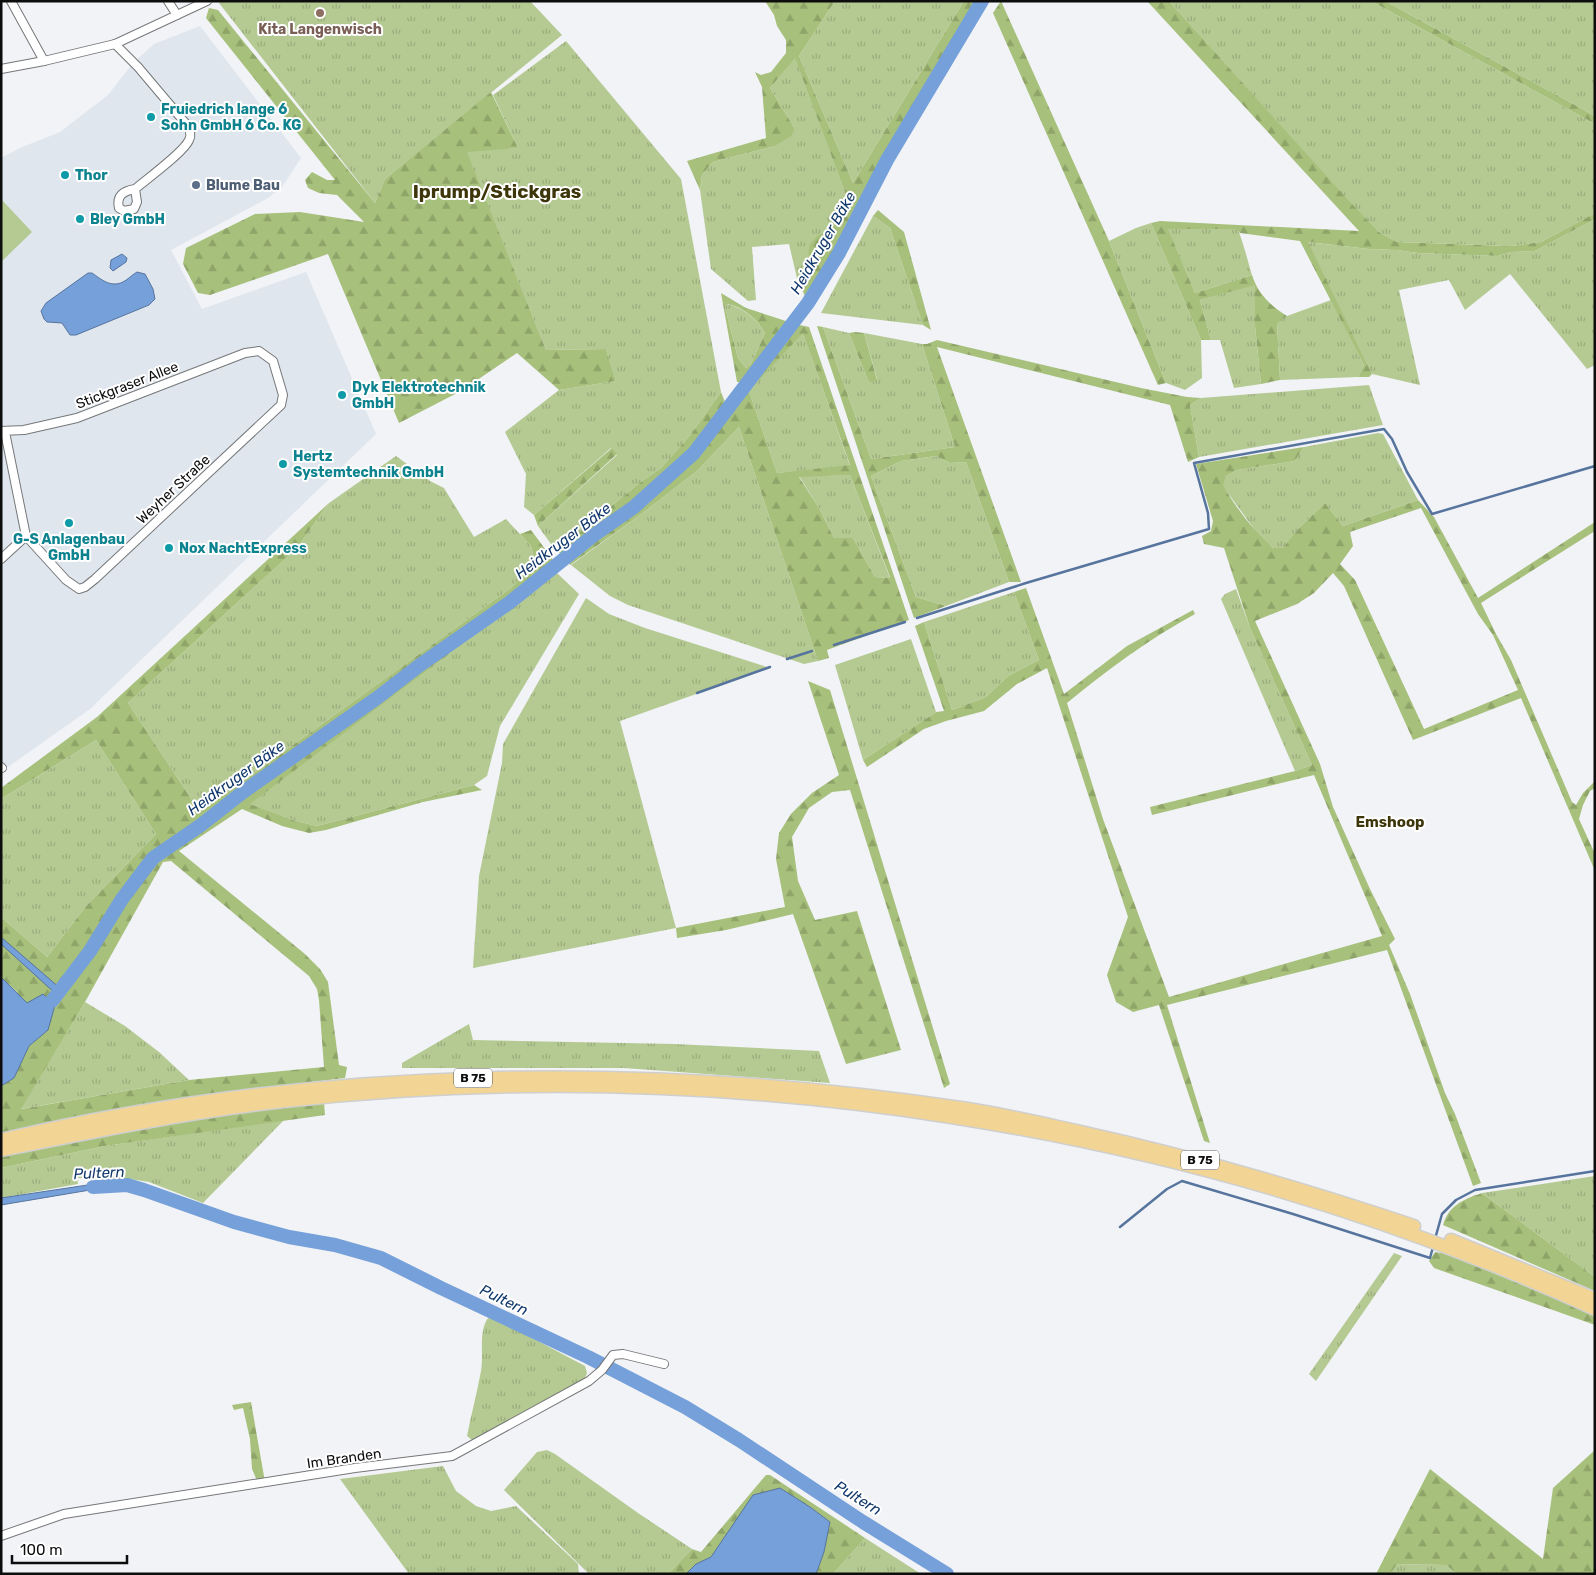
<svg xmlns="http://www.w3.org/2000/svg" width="1596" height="1575" font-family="Rubik,sans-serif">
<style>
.built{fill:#dfe6ee}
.grass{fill:url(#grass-tufts)}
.forest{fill:url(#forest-firs);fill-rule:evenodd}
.garden{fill:#b5ca92}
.water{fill:#76a0da;stroke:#56749d}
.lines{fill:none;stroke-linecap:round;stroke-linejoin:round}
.stream{stroke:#56749d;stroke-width:2.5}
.river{stroke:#76a0da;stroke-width:14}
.minor-casing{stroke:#757779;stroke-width:10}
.trunk-casing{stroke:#cfcfcf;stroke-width:15}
.minor{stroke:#fff;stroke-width:8}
.trunk{stroke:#f2d494;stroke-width:12}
.education-dot{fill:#8d6e63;stroke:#fff;stroke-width:2}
.culture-dot{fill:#0f9aa8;stroke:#fff;stroke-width:2}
.service-dot{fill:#5c6f8a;stroke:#fff;stroke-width:2}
.labels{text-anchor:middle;stroke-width:4;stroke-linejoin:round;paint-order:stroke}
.shield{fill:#fff;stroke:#565656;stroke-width:1}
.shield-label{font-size:12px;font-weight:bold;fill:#0d0d0e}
.education-label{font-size:14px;font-weight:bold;fill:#785e54;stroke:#fff}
.culture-label{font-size:14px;font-weight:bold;fill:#0d838f;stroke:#fff;text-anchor:start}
.service-label{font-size:14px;font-weight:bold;fill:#4e5e75;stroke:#fff;text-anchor:start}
.street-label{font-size:14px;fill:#0d0d0e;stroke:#fff}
.water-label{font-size:15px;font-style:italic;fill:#10386c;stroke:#fff}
.neighbourhood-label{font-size:15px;font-weight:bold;fill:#3e360b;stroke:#fff}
.district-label{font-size:19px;font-weight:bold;fill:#3e360b;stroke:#fff}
</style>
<defs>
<pattern id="grass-tufts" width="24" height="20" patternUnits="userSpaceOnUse" patternTransform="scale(1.25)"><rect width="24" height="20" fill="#b5ca92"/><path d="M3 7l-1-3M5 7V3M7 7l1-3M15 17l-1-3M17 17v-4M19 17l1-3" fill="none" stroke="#9aac7d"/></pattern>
<pattern id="forest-firs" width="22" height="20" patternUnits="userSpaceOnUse" patternTransform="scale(1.25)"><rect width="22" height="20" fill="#a7c07b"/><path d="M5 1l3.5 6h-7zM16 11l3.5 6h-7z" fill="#8fa469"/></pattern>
</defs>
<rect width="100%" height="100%" fill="#f1f3f6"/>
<polygon class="built" points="200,26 301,158 282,187 268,198 171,250 202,309 306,272 376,434 90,709 1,772 1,158 20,148 60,132 108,95 133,63 154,44"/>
<g class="grass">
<polygon points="222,1 530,1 562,35 385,179 375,203 219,3"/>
<polygon points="835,1 964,1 853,183 799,56"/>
<polygon points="1169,1 1371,1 1595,124 1595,213 1541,242 1511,246 1397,242 1379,232 1349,202"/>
<polygon points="1385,1 1595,1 1595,116"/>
<polygon points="566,41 681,179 721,392 691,434 661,468 642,481 556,551 538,526 617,455 611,448 534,515 524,507 526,474 505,432 559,390 616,381 606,349 546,350 466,151 518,148 493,95"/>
<polygon points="795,57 850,206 832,227 818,235 808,253 809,261 805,275 797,278 789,244 752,247 756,300 748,301 711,269 700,190 702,175 713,162 775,146 795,129 770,88"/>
<polygon points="873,216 890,228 923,325 821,313"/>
<polygon points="1595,219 1595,365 1587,369 1510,274 1465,310 1449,280 1399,290 1420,385 1372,374 1307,242 1369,249 1397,250 1418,253 1498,256 1511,252 1535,251"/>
<polygon points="1151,223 1201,340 1202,378 1185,390 1166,383 1109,241 1136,228"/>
<path d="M1167,228L1237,229C1241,233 1249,266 1252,275L1195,293Z"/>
<polygon points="1255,284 1255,326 1261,384 1234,388 1220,340 1211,340 1200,300"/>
<polygon points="1331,300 1364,365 1358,377 1280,380 1277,322 1287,316"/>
<path d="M727,304C742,307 758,320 765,333L751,364L746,368L738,358L725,307Z"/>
<polygon points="823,327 849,333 869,383 877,379 864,333 922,344 955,447 871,459"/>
<polygon points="803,332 850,466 777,473 749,391"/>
<polygon points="1369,385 1383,425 1199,457 1190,405 1201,398"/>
<polygon points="739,427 818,661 804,664 628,605 610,596 571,565 640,515 697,471"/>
<polygon points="1378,433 1383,434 1418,500 1343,526 1325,503 1299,528 1283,549 1273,548 1260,537 1222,485 1226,476 1237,470 1295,461 1304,447"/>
<polygon points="396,456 430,481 444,488 474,537 506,519 531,546 535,562 511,588 200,812 128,703 297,548 329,503"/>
<polygon points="936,456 950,463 966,462 1009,582 946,606 916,597 871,476 901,461"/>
<polygon points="850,475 890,578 875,577 853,538 834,538 819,508 799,476"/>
<polygon points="557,573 579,594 500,726 487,776 474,785 317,826 296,821 249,804"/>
<polygon points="1236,589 1250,628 1312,765 1295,771 1221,599 1225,594"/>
<polygon points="1014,592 1039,660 1008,676 986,697 952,710 924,622"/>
<polygon points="586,598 609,614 645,628 770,668 620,721 676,928 473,968 479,876 502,763 503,744"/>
<polygon points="911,639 936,712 863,760 835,665"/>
<polygon points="96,740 156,834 87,905 47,957 1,917 1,799"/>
<polygon points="85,1002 125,1026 159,1052 189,1080 20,1109"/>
<polygon points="469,1024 473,1040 675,1044 819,1051 830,1083 624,1068 402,1068 402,1063"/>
<polygon points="284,1120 203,1203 149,1182 130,1179 77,1178 78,1184 1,1198 1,1168 105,1146"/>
<polygon points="1595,1176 1595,1277 1482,1193"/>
<polygon points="1394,1253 1402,1256 1316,1381 1309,1374"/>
<path d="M488,1318L498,1320L585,1366L587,1373L585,1378L579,1382L472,1440L467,1436C471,1415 477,1393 481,1371C484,1353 478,1333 488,1318Z"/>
<polygon points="547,1450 555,1454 638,1513 692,1549 668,1574 589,1574 504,1490 537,1452"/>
<polygon points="443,1466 456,1491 476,1506 491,1511 516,1506 578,1564 579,1574 409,1574 340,1479"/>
<polygon points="865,1538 921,1574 833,1574"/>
<polygon points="1396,1564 1446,1565 1457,1574 1390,1574"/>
</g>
<g class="forest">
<polygon points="765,1 835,1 799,56 853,183 964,1 981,1 886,160 838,254 808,303 797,278 805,275 809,261 808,253 810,244 818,235 832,227 850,206 795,58 770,88 795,129 791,136 775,146 713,162 702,175 700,190 687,161 766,138 762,87 755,72 761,75 771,72 786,53 786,40 777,26 774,15"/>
<polygon points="1001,1 1109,241 1166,383 1158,385 993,13"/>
<path d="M1147,1H1169L1349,201L1379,232L1397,242L1511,246L1541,242L1595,213V219L1535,251L1511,252L1498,256L1418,253L1397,250L1369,249L1308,242L1372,374L1369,377H1358L1364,365L1300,241L1240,233L1236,229H1168L1195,293L1252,275C1258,294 1271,306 1287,316L1277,323L1280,380L1261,384L1255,326V285L1200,300L1211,340H1201L1151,223L1160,221L1359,231Z"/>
<polygon points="1371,1 1385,1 1595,116 1595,124"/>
<polygon points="209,8 218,10 375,203 385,179 491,92 518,148 467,152 546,350 606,349 616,381 559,390 517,353 461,391 399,423 328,254 210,295 198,293 183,264 186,248 255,214 300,212 364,222 337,195 319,193 308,188 305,180 312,172 327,180 335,180 206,18"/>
<polygon points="878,210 904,232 931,330 923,325 890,228 873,216"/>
<path d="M721,293L746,308L792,323L746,382H737ZM727,304C742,306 758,320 765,333L751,364L746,368L738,358L725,307Z"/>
<path d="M795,324L809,327L909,620L827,650L829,658L818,661L739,427L697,471L640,515L570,565L567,558L637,507L693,456ZM803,333L850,465L777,473L749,391ZM850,475L890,577V578L875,577L853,538H834L819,508L799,477Z"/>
<polygon points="817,326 823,327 871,459 955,447 922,344 927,344 937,340 1141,388 1187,397 1201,398 1190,405 1199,457 1188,462 1170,405 937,347 1021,582 1009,582 966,462 950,463 936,456 901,461 871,476 916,597 946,606 914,618"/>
<polygon points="855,332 864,333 877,380 869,383 849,333"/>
<polygon points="721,392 727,407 693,452 634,505 564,556 556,551 642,481 661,468 691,434"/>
<path d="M1304,447L1295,461L1237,470L1226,476L1223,485C1236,508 1253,530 1273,548H1283L1299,528L1325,503L1343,526L1418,500L1434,517L1478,598L1595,522V531L1481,603L1496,634L1511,660L1572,802L1576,805L1583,793L1595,781V788L1590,791L1583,805L1579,819L1595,854V871L1521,698L1413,740L1344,586L1333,573L1314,593L1297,604L1255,621L1320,764L1333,807L1370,889L1395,939L1389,945L1410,994L1445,1093L1455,1114L1481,1183L1473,1186L1387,950L1167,1005L1210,1143L1204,1141L1159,1005L1133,1012L1116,1002L1107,975L1128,917L1047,668L1017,684L984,711L946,721L924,729L867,767L863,760L936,712L944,711L915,626L924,622L952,710L986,697L1008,676L1039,660L1014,592L1026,588L1064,694L1127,646L1193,610L1195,614C1149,639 1107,670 1067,703L1103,819L1169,997L1382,936L1314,775L1152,815L1150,807L1295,771L1312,765L1250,628L1224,548L1204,544L1202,536L1211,531L1213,521L1196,464ZM1421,508L1478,614L1493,635L1518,690L1424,729L1355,580L1340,564L1353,546L1350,532Z"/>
<polygon points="612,448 617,454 538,526 534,515"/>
<path d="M329,503L297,548L128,703L200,812L511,588L535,562L531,546L520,534L531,530L554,561L509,601L420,663L366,704L164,848L165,851L243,793L484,623L555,568L557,573L250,804L296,821L317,826L474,785L482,790L423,802L326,830L309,833L282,826L242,809L179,851L305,954L320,969L328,982L339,1065L347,1067L345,1078C230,1092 115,1106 1,1133V1086L14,1078L29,1046L48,1030L16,991L1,977V917L47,957L87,905L156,834L96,740L1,799V788L97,717ZM171,861L309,976L317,989L319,1000L324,1067L189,1080L21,1109L85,1002L163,862Z"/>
<polygon points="808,681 830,690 950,1084 944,1088 850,790 832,792 809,808 792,837 798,881 815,920 857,911 901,1050 846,1064 793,914 726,930 677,938 676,928 785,907 776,859 779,833 791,814 812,793 839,775"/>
<path d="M324,1103L325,1115L105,1146L1,1168V1156C48,1146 95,1136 143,1127C203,1116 263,1110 324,1103Z"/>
<path d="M1482,1193L1595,1277V1291L1443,1225C1448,1206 1464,1199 1482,1193Z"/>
<polygon points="1435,1252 1441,1253 1445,1253 1595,1315 1595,1325 1434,1268 1429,1261"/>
<polygon points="251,1402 265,1482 258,1483 252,1469 250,1439 243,1408 234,1410 232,1405"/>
<polygon points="1595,1450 1595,1574 1457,1574 1446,1565 1397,1564 1390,1574 1376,1574 1430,1469 1543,1559 1553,1488"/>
<polygon points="766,1475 770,1475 865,1538 833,1574 816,1574 830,1522 810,1507 780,1488 711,1557 696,1564 686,1574 668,1574 692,1549 701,1552"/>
</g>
<polygon class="garden" points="1,199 32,232 1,262"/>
<g class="water">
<polygon points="122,254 127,258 126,262 113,271 110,268 111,260"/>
<path d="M137,272L145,274L153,289L155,299L149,305L76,335H70L62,323L47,322L44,319L41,311L46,303L88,273H92C101,279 110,288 123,282C127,280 132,275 137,272Z"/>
<polygon points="1,937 61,989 57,995 1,944"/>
<polygon points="1,977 27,1003 43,994 55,1005 48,1030 29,1046 14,1078 1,1086"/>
<polygon points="101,1183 111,1185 102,1188 1,1205 1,1198"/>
<polygon points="780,1488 810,1507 830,1522 824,1552 816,1574 686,1574 696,1564 711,1557 753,1495"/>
</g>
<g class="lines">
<g class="stream">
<polyline points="917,618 1026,583 1209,529 1208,513 1194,463 1384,429 1392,439 1407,472 1432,514 1595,466"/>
<polyline points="834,645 905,622"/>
<polyline points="787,659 812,651"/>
<polyline points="697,693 770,667"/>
<polyline points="1120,1227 1167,1189 1182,1181 1293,1214 1430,1258 1433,1247"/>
<polyline points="1435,1239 1442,1214 1456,1200 1475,1190 1595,1171"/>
</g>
<g class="river">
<polyline points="52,1001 90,951 122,899 153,858 201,825 243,792 377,698 420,665 509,603 594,535 634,507 694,453 808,303 839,253 887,160 982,1"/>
<polyline points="93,1187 127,1185 144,1190 234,1222 289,1237 335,1245 381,1258 441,1288 588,1357 685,1407 739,1440 863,1522 947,1574"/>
</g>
<defs>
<g id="minor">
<polyline points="11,1 44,61"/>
<polyline points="168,1 177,15"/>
<path d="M115,44L138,67L187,125C190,130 192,135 189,140C184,152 147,179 135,189C123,191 116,196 119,208L124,211L134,209L137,202L135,189"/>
<polyline points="1,69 44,61 115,44 207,1"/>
<polyline points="1,431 24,430 77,418 245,353 259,351 273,361 283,395 281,405 95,579 85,587 79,589 66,580 26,536 5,432"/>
<polyline points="1,559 26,536"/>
<polyline points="1,767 2,768"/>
<polyline points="1,1536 64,1514 355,1468 452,1456 589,1381 602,1370 613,1355 623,1354 664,1364"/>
</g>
<g id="trunk">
<path d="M1,1140C315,1065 650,1061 968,1109C1006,1115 1044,1124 1081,1132C1194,1157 1304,1189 1414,1226"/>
<path d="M1,1150C95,1131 189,1112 284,1101C724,1052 1191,1124 1595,1309"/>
<polyline points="1451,1240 1595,1299"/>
</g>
</defs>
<use href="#minor" class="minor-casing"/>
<use href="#trunk" class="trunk-casing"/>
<use href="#minor" class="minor"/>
<use href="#trunk" class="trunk"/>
</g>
<circle class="education-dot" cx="320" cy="13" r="5"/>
<g class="culture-dot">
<circle cx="151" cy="117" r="5"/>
<circle cx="65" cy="175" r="5"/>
<circle cx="80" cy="219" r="5"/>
<circle cx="342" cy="395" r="5"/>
<circle cx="283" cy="464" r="5"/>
<circle cx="69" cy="523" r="5"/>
<circle cx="169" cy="548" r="5"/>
</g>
<circle class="service-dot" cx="196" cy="185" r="5"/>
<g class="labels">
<g class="shield">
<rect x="454" y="1068.5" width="38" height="19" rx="4"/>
<rect x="1181" y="1150.5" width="38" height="19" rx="4"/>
</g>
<g class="shield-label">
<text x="473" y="1082">B 75</text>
<text x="1200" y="1164">B 75</text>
</g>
<g class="education-label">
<text x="320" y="34">Kita Langenwisch</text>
</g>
<g class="culture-label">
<text x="161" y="114">Fruiedrich lange 6<tspan x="161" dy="16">Sohn GmbH 6 Co. KG</tspan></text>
<text x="75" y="180">Thor</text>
<text x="90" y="224">Bley GmbH</text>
<text x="352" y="392">Dyk Elektrotechnik<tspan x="352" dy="16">GmbH</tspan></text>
<text x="293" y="461">Hertz<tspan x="293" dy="16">Systemtechnik GmbH</tspan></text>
<text x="69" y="544" text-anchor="middle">G-S Anlagenbau<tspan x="69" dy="16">GmbH</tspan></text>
<text x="179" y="553">Nox NachtExpress</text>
</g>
<g class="service-label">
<text x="206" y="190">Blume Bau</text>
</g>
<g class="street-label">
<text transform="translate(127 385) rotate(-21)" y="5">Stickgraser Allee</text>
<text transform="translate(173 489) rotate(-43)" y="5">Weyher Straße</text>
<text transform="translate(344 1458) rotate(-8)" y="5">Im Branden</text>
</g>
<g class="water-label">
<text transform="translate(823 243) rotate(-60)" y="5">Heidkruger Bäke</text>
<text transform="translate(563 541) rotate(-37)" y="5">Heidkruger Bäke</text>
<text transform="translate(236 778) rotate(-36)" y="5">Heidkruger Bäke</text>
<text transform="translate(99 1173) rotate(-3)" y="5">Pultern</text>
<text transform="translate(504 1300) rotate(26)" y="5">Pultern</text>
<text transform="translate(858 1498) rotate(32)" y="5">Pultern</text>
</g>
<g class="neighbourhood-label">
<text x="1390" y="827">Emshoop</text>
</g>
<g class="district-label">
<text x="497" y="198">Iprump/Stickgras</text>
</g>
</g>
<rect width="1596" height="1575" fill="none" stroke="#0d0d0e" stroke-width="5"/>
<path d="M12 1555v8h115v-8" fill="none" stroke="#0d0d0e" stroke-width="2.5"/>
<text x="20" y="1555" font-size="15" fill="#0d0d0e" stroke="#ffffff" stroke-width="4" paint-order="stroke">100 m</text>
</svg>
